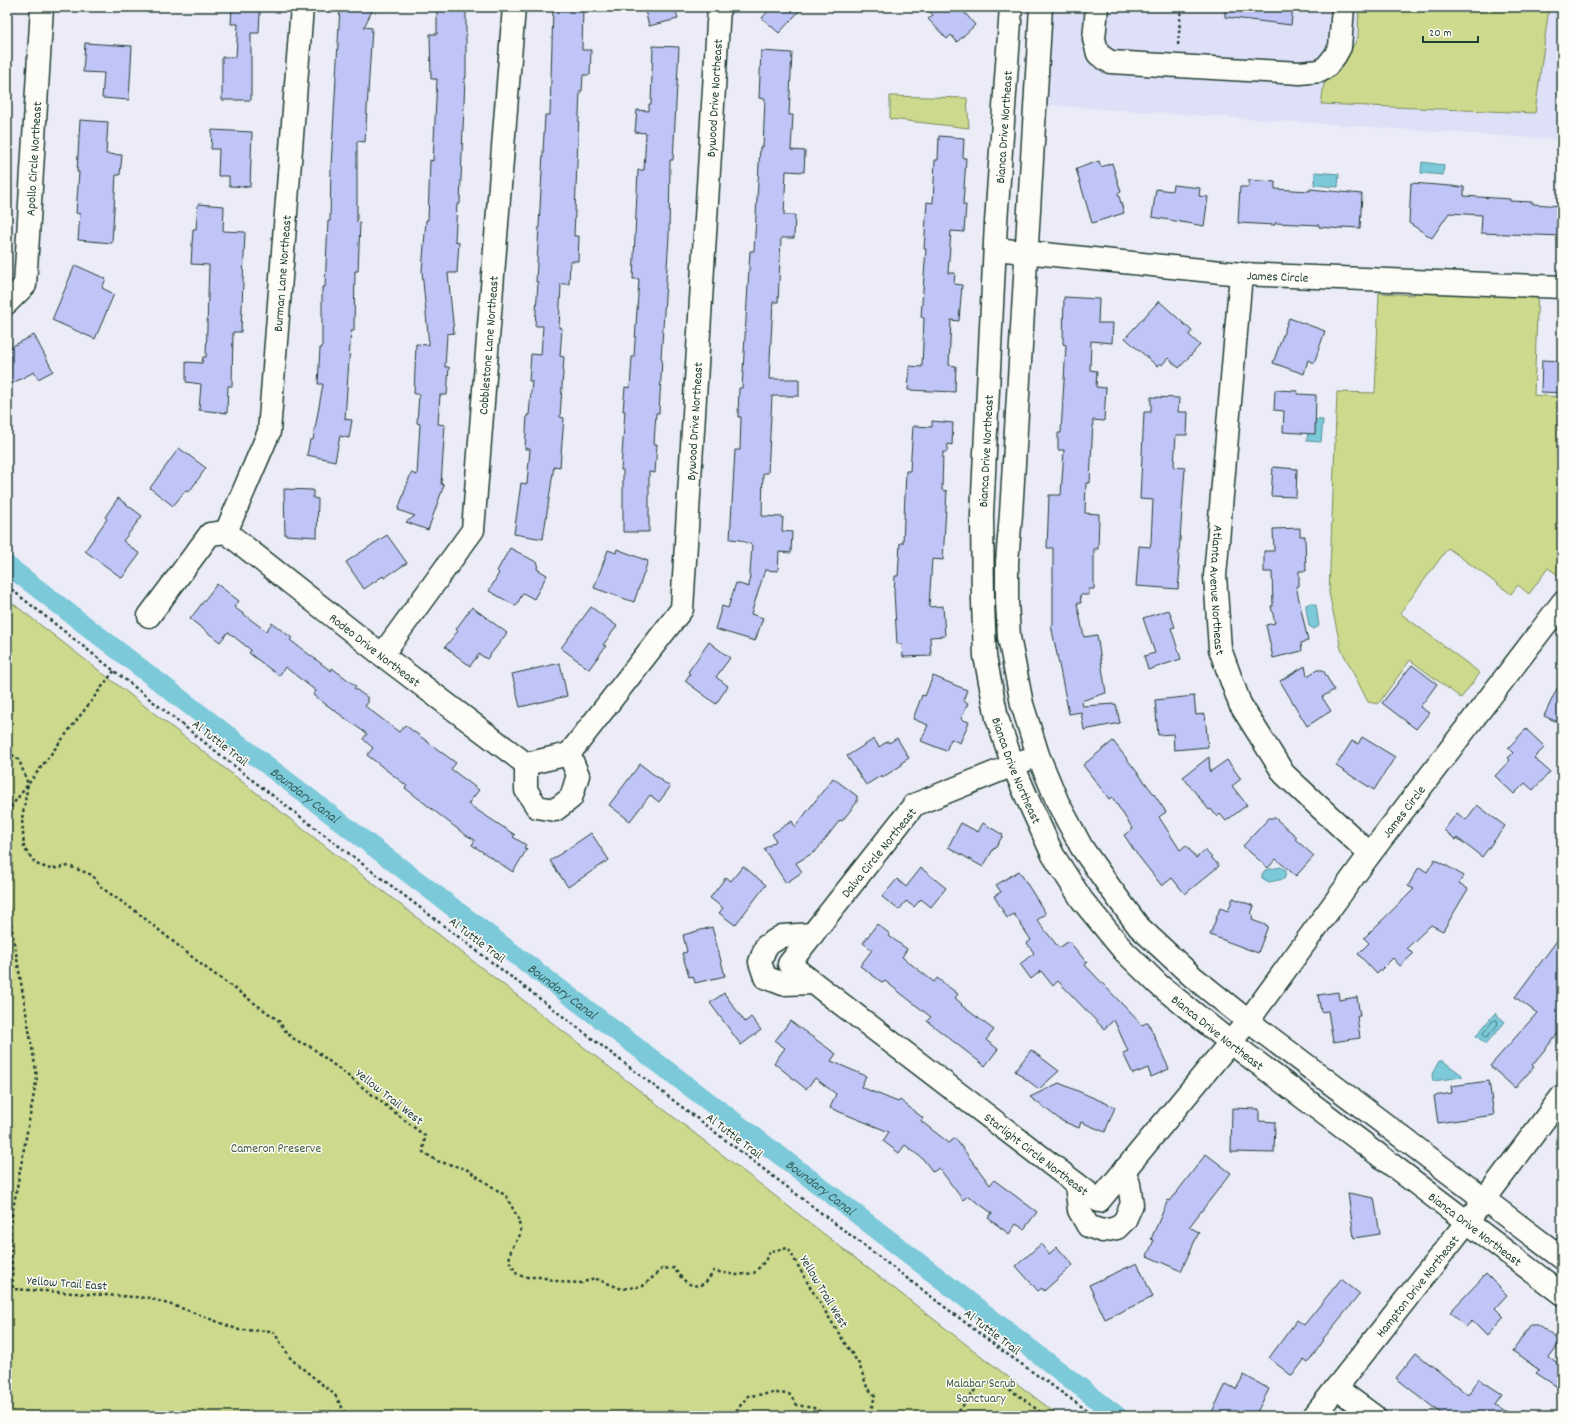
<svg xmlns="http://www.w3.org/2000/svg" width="1569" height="1423" font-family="Dekko,sans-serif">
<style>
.built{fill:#dee0f7}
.green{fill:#cdd98c;stroke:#768b60}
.water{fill:#7bc9d9;stroke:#569197}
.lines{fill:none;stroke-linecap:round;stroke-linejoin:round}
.shore{stroke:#447576;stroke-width:1}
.canal{stroke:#7bc9d9;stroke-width:19}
.building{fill:#c0c5f7;stroke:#1f3d34}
.minor-casing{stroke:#1f3d34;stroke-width:25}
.path{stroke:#1f3d34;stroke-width:2.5;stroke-dasharray:3 3;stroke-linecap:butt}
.minor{stroke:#fdfcf7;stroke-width:22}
.labels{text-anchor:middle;stroke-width:3;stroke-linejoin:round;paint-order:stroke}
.street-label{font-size:13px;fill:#1f3d34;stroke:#fdfcf7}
.park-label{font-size:13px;fill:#425c46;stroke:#fdfcf7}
.water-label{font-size:14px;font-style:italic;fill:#36605d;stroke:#fdfcf7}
</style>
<rect width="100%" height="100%" fill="#ebecf7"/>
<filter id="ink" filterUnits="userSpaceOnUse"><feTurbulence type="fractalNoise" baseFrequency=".025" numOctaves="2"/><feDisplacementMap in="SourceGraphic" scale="8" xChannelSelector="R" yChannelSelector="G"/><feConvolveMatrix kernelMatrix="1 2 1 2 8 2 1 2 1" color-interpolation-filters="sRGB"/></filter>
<g filter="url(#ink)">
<polygon class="built" points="1051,7 1562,7 1562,140 1045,105"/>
<g class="green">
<polygon points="1359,7 1549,7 1535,113 1321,104 1324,84 1345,61 1358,37"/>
<polygon points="890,96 967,98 969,128 890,119"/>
<polygon points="1415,282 1538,288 1534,395 1562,397 1562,574 1558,575 1548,568 1529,594 1518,585 1511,594 1448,548 1400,613 1480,673 1461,698 1410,660 1378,704 1368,702 1341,649 1329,593 1337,392 1375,393 1379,293 1414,295"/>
<polygon points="7,599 976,1352 1059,1416 7,1416"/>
</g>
<g class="water">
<polygon points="1422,162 1444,165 1443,175 1421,173"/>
<polygon points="1315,172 1339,174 1338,187 1314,185"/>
<polygon points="1309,419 1323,420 1321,442 1307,441"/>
<polygon points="1311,603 1316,605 1319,626 1314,629 1309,626 1306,608 1306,605"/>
<polygon points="1281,867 1286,870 1286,873 1284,879 1269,882 1262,878 1262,874 1265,870"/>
<polygon points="1495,1013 1505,1022 1486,1044 1476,1036"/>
<polygon points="1439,1061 1443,1061 1462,1075 1462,1077 1433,1081 1432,1074"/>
</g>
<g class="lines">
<polygon class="shore" points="1494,1020 1497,1020 1498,1024 1487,1037 1485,1037 1483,1034"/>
<path class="canal" id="s1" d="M7,565L355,833L833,1196L1118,1416"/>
</g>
<g class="building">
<polygon points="232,7 258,7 258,12 260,12 259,33 251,33 251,100 222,100 222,57 236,57 238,24 231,24"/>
<polygon points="340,7 374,7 364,27 372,28 365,142 357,141 357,222 360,223 358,271 355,271 354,331 351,331 345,419 352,420 349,438 340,436 335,461 307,455 310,440 313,440 323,384 318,384 320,348 322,348 322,287 325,287 328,221 330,221 331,166"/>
<polygon points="437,7 466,7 466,78 465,78 460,204 457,204 455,241 459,242 457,273 448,273 454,333 447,334 445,367 449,367 447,395 440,395 438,424 445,425 441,484 444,485 428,530 406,522 415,516 398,510 411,473 417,475 420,424 417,423 419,394 414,394 416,344 429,345 422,271 426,220 428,220 430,160 433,161 437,79 431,79 430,34 437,34"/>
<polygon points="553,7 583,7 582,50 591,50 590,75 583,75 582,91 580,91 574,236 579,236 578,261 570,261 569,284 561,284 559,328 562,328 560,356 564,357 560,417 564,418 560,467 554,466 543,539 514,534 521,483 527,484 530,449 525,449 527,415 529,415 532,381 529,381 531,354 541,355 543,326 535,326 538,282 536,282 545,115 550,115"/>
<polygon points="644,7 675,7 678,19 649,26"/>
<polygon points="772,7 803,7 779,33 762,18"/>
<polygon points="925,7 960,7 975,25 957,42 951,35 947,39 928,19 933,15"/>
<polygon points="1225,7 1293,7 1291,25 1225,17"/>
<polygon points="85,43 132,46 129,100 102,98 104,73 83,72"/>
<polygon points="653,46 679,47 673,160 670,160 669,237 661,358 662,359 659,413 656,413 654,444 657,444 655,473 649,472 649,532 623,532 623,470 621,470 625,411 623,411 625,387 630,388 632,357 634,357 639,279 633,279 638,170 644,170 646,133 635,132 637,110 649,111 649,104 651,104"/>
<polygon points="761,51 792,53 789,115 793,115 791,150 805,151 804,172 786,171 784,215 795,215 794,238 781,238 778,302 773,302 769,379 799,379 799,396 772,396 768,473 763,473 762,516 783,517 782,531 792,532 791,553 779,552 778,571 765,570 751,614 763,618 755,641 715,629 722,606 728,608 736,583 749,587 752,545 740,540 730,539 735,450 740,450 741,417 738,417 739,388 742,388 750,251 754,251 760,147 763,147 765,99 759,98"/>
<polygon points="80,120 108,122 106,154 122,155 120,175 116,175 112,243 78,240 80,214 76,213 79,172 77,172"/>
<polygon points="212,130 252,132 250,187 229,186 229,176 218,176 219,149 211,149"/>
<polygon points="939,136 964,138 963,158 966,158 963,205 966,205 964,232 951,231 948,273 955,273 954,284 962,285 959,321 951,320 949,365 956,366 955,392 908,390 910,366 922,367 924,318 921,317 926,249 924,249 927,202 933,203 935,160 938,160"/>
<polygon points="1099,161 1101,167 1112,163 1121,192 1118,193 1124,213 1092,223 1076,169"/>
<polygon points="1249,180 1275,182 1275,189 1310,191 1310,189 1362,194 1360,228 1342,227 1342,229 1319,227 1319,225 1275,223 1275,225 1238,223 1240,187 1249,187"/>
<polygon points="1411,183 1464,187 1464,196 1510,199 1510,201 1533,202 1533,204 1562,206 1562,236 1481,233 1482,215 1449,213 1432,238 1409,223"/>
<polygon points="1173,185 1200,188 1199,196 1208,197 1204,226 1152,217 1156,189 1172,191"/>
<polygon points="198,204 224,206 223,231 245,232 241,332 233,332 232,386 228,386 227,413 199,410 201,384 186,382 186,362 202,363 203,357 206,357 209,265 191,264 193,229 196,229"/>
<polygon points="75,265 106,279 102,288 114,294 95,339 52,320"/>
<polygon points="1064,297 1099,299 1098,323 1113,323 1112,343 1091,341 1090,370 1097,371 1096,387 1106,388 1104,421 1093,420 1090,483 1086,483 1085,513 1099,514 1098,549 1094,549 1094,589 1089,589 1089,595 1080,595 1081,603 1077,603 1084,637 1097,635 1106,693 1081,701 1082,706 1116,704 1120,723 1084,730 1081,712 1069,714 1051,625 1053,624 1053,548 1047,548 1049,495 1061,495 1064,450 1058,450 1058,433 1061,433 1066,345 1063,344"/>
<polygon points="1159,301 1192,331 1189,335 1200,345 1179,368 1168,358 1162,365 1160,363 1157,366 1125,338"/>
<polygon points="1289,318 1325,331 1314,363 1308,360 1304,374 1273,363"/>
<polygon points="34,335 53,371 38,379 34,372 7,386 7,349"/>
<polygon points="1542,360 1562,361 1562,393 1541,392"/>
<polygon points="1275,390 1298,391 1297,394 1316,395 1315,434 1283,432 1284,411 1274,410"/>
<polygon points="1151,397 1179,398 1178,412 1188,412 1187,435 1176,435 1174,467 1185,468 1178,567 1180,568 1178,589 1136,586 1139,546 1150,547 1151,542 1153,500 1140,499 1144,412 1151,412"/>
<polygon points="932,421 953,423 952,445 948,444 947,452 943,452 942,490 947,491 943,560 932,559 929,607 943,606 945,636 930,637 931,656 903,657 902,644 897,644 894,592 895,576 898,576 900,543 903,543 906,471 910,471 913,426 932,427"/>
<polygon points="179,448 206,468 189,492 186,490 173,506 150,488"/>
<polygon points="1273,467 1297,469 1296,497 1271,496"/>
<polygon points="284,489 313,490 313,498 318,499 317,537 285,535"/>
<polygon points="118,498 142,516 123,541 140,554 122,578 85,551 107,519 105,517"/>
<polygon points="1300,528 1300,536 1305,536 1306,571 1299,571 1299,586 1296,586 1308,641 1301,643 1302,651 1273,658 1266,625 1275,623 1271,606 1273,606 1272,572 1264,572 1264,551 1274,551 1273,529"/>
<polygon points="387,535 407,563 384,578 383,576 364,589 346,562"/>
<polygon points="510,548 538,563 537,569 547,575 534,599 523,593 516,606 489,591 499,573 497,571"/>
<polygon points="617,549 648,561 634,602 594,588 608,550 616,553"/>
<polygon points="217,584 239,601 234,607 266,631 272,623 292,638 290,640 331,671 332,668 356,686 354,688 368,698 366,700 369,701 365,706 399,732 405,725 456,763 451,769 479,790 468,804 515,835 513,837 526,845 524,848 527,849 513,872 472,845 475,840 464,834 405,788 407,786 367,755 373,748 363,739 367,734 313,695 316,691 285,667 279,676 249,653 251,650 228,632 220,642 190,619"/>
<polygon points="472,607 507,633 487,659 479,654 470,666 445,647 458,631 456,629"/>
<polygon points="591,607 617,626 603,645 606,646 589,669 561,648"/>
<polygon points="1169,610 1175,627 1171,628 1181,659 1148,670 1144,656 1155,653 1143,618"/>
<polygon points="709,642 730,658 716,677 728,686 716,704 685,681 690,674 688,672"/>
<polygon points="560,663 567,696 520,707 512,674"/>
<polygon points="1412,665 1437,684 1420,707 1429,713 1416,729 1382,703"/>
<polygon points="1305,666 1307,676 1317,670 1323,670 1334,690 1322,697 1331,711 1307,726 1280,681"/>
<polygon points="933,676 967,690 963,701 968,703 961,719 969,722 960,743 951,739 946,751 921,741 928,725 913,719 922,695 925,696"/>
<polygon points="1562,678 1562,724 1544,716"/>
<polygon points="1194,696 1196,715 1205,714 1208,747 1174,750 1173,734 1158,735 1155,700"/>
<polygon points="1526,729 1545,747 1534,758 1550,772 1533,790 1525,783 1514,794 1495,776 1510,760 1508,758 1513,753 1508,748"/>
<polygon points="1362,737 1395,757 1374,790 1336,766 1352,741 1358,744"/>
<polygon points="897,738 909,758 901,763 902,765 883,777 882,775 866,785 847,756 874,739 879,747 888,741 889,743"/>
<polygon points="1113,741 1154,794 1166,812 1159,817 1180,850 1186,845 1196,858 1205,850 1219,866 1185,894 1172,878 1162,886 1136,853 1124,835 1133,829 1112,797 1109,799 1083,765"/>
<polygon points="1209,757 1210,772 1227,760 1241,779 1232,786 1247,805 1226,821 1220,814 1217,817 1211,809 1209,810 1183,777"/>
<polygon points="640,764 670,787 659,802 650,795 630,821 609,805"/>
<polygon points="833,778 857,796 857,802 842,821 840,820 816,851 796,863 802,872 786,883 764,849 776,841 772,834 792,821 795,827"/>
<polygon points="1477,805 1505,826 1482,857 1457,838 1456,840 1444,830 1457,813 1466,820"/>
<polygon points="1269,818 1275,818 1297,837 1295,839 1314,856 1296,876 1276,859 1268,868 1243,846"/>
<polygon points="961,823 978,832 983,823 1003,835 995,849 994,848 983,867 948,847"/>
<polygon points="591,833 609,860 568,887 550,861"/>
<polygon points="1435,859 1464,876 1459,883 1468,889 1443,931 1431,925 1407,948 1413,954 1400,966 1393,958 1377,974 1358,954 1369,943 1364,938 1414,889 1408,886 1419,867 1427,872"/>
<polygon points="743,866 766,885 735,925 719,913 723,908 710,898 726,877 731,881"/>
<polygon points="921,868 946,888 931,907 921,899 914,907 906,901 899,910 882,897 897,879 906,887"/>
<polygon points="1019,871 1046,914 1037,920 1059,948 1069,941 1087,963 1085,965 1142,1025 1148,1022 1169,1069 1151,1077 1148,1068 1133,1074 1123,1053 1128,1051 1114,1020 1104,1029 1058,981 1053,986 1041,971 1031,979 1020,964 1034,953 1027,943 1031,940 1014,914 1007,918 994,896 1001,892 996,885"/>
<polygon points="1233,898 1254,906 1251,914 1253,915 1252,920 1268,926 1258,953 1210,935 1220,908 1228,911"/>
<polygon points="877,924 890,934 889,936 907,949 902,957 934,982 937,978 958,994 955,998 962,1004 961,1005 994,1030 986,1040 998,1049 985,1066 927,1021 931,1017 885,981 883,983 860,966 872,950 863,943"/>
<polygon points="712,927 725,976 695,983 693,976 689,977 682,953 687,952 683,935"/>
<polygon points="1562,934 1562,1029 1532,1065 1534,1067 1515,1088 1490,1066 1537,1013 1515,997"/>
<polygon points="1338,992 1339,1000 1357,997 1360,1016 1357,1016 1360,1038 1333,1042 1328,1011 1321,1012 1318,995"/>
<polygon points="724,993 745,1022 751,1017 761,1030 741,1045 710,1003"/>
<polygon points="790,1021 836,1054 831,1061 866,1076 861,1087 898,1102 900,1100 923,1118 921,1121 949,1143 955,1138 990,1185 994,1180 1037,1212 1024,1229 1016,1224 1009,1234 988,1218 992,1213 968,1196 963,1200 939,1168 933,1172 923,1159 905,1145 899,1153 883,1141 889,1132 830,1108 836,1094 815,1078 806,1089 774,1063 785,1048 775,1041"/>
<polygon points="1031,1050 1059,1071 1039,1089 1015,1071"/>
<polygon points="1489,1081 1494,1115 1438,1123 1434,1096 1452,1093 1451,1086"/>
<polygon points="1059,1083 1115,1107 1105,1132 1081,1122 1079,1128 1062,1121 1030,1097"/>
<polygon points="1232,1108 1259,1109 1259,1121 1275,1122 1274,1153 1231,1152"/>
<polygon points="1206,1154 1231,1173 1189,1227 1199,1232 1181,1271 1147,1256 1154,1240 1151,1239 1168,1200 1170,1201"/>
<polygon points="1348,1193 1374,1198 1380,1234 1354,1238"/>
<polygon points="1041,1244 1049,1254 1057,1247 1073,1265 1044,1291 1042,1288 1038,1291 1016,1266"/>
<polygon points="1137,1263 1153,1297 1105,1319 1089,1285"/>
<polygon points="1486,1274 1507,1295 1495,1308 1504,1317 1487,1336 1472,1321 1466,1327 1450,1312"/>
<polygon points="1341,1279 1360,1294 1323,1339 1324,1340 1308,1363 1304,1360 1292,1376 1269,1358 1297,1320 1304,1325"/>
<polygon points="1531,1324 1537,1324 1561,1341 1549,1357 1562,1366 1562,1390 1536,1373 1539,1370 1513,1351"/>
<polygon points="1416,1353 1468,1395 1479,1379 1502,1394 1495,1404 1514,1416 1444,1416 1396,1378"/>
<polygon points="1244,1375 1269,1389 1255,1416 1210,1416 1226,1384 1236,1389"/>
</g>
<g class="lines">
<defs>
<g id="minor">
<path id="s2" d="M1011,7L996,222L982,515L983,602L985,656L997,718L1013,765L1028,800L1053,855L1082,900L1124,951L1159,985L1230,1042L1562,1294"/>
<polyline points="1041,7 1011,514 1007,562 1007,601 1009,637 1022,704 1038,755 1058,803 1082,848 1111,889 1139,927 1193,977 1248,1021 1562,1258"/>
<polyline points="1097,7 1094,39 1098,54 1110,62 1300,73 1320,71 1327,66 1335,56 1340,47 1343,7"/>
<path id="s3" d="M995,249L1241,274L1562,287"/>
<path id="s4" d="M1241,274L1215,576L1220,649L1240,704L1284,774L1370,854"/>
<path id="s5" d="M7,303L25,285L42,7"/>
<path id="s6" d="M226,532L269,432L302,7"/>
<path id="s7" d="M226,532L382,655L526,764"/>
<polyline points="149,616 210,534 226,532"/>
<path id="s8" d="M382,655L473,530L514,7"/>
<path id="s9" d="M1026,760L914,805L789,964L1099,1201L1248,1021L1370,854L1562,603"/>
<path id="s10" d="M526,764L569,754L682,609L719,7"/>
<polyline points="526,764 526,790 537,807 555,810 571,798 578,775 569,754"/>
<polyline points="813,934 782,936 766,946 760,962 765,977 783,984 813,983"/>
<polyline points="1076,1184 1079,1210 1088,1226 1102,1231 1117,1228 1125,1220 1132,1204 1129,1184 1124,1170"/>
<polyline points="1336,1388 1374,1416"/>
<path id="s11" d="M1314,1416L1485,1199L1562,1096"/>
</g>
</defs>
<use href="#minor" class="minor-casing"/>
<g class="path">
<polyline points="1178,45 1181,7"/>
<polyline points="7,586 247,776 1000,1349 1095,1416"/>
<path d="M7,751L19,760L28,784L22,819L24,848L36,864L50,869L69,866L92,875L102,888L138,913L202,965L279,1021C288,1037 294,1040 311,1047L425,1136L423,1152L437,1161L466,1169L506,1196L518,1218L521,1233L511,1250L509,1261L517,1274L524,1277H541L561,1282L582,1283L594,1278L622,1289L643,1286L662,1269L674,1268C681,1278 690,1290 703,1284C707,1282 711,1275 714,1271L736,1275L754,1273L765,1261L770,1251L788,1248L810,1287L846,1345L859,1364L867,1387L875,1396L869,1416"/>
<polyline points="7,812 114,671"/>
<polyline points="7,900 37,1077 10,1226 13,1289 149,1298 184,1309 239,1330 273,1331 291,1359 335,1395 347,1416"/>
<polyline points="732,1416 748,1396 775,1393 789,1394 797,1405 814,1408 826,1416"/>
<polyline points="955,1416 978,1386 996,1381 1021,1397 1045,1416"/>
</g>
<use href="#minor" class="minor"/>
</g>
</g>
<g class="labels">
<g class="street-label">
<text dy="5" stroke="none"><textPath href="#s10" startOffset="740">Bywood Drive Northeast</textPath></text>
<text transform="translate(1003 127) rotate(-86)" y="5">Bianca Drive Northeast</text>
<text dy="5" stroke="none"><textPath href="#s5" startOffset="152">Apollo Circle Northeast</textPath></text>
<text dy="5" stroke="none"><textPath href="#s6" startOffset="268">Burman Lane Northeast</textPath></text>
<text dy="5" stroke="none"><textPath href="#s3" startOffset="284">James Circle</textPath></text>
<text dy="5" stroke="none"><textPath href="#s8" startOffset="340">Cobblestone Lane Northeast</textPath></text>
<text dy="5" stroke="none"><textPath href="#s10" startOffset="416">Bywood Drive Northeast</textPath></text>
<text transform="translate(985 451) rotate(-87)" y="5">Bianca Drive Northeast</text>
<text dy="5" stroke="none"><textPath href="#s4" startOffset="317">Atlanta Avenue Northeast</textPath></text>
<text dy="5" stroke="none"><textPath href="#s7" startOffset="190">Rodeo Drive Northeast</textPath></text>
<text transform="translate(221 742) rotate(38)" y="5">Al Tuttle Trail</text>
<text dy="5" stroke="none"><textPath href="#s2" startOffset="769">Bianca Drive Northeast</textPath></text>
<text dy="5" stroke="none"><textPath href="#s9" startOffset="1208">James Circle</textPath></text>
<text transform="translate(878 852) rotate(-51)" y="5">Dalva Circle Northeast</text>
<text transform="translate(478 939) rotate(37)" y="5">Al Tuttle Trail</text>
<text dy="5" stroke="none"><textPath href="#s2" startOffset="1105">Bianca Drive Northeast</textPath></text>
<text transform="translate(390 1096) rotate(38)" y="5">Yellow Trail West</text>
<text transform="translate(735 1135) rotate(37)" y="5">Al Tuttle Trail</text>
<text dy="5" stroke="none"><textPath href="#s9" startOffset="635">Starlight Circle Northeast</textPath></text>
<text dy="5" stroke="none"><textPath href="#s2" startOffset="1429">Bianca Drive Northeast</textPath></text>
<text transform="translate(67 1282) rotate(4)" y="5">Yellow Trail East</text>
<text dy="5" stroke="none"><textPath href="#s11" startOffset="166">Hampton Drive Northeast</textPath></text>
<text transform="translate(825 1291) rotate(59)" y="5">Yellow Trail West</text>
<text transform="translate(993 1331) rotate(37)" y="5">Al Tuttle Trail</text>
</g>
<g class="park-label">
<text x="276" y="1152">Cameron Preserve</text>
<text x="981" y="1387">Malabar Scrub<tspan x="981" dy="15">Sanctuary</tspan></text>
</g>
<g class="water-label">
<text dy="5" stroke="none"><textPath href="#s1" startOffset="376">Boundary Canal</textPath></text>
<text dy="5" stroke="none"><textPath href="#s1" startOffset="700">Boundary Canal</textPath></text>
<text dy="5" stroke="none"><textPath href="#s1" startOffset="1024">Boundary Canal</textPath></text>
</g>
</g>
<rect width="1569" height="1423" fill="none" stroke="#fdfcf7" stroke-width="24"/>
<rect x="12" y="12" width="1545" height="1399" fill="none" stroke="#1f3d34" stroke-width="1.5" filter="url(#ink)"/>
<path d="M1423 36v6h55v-6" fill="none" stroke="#1f3d34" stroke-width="2"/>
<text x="1429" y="36" font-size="12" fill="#1f3d34" stroke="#fdfcf7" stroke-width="3" paint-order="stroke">20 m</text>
</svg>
